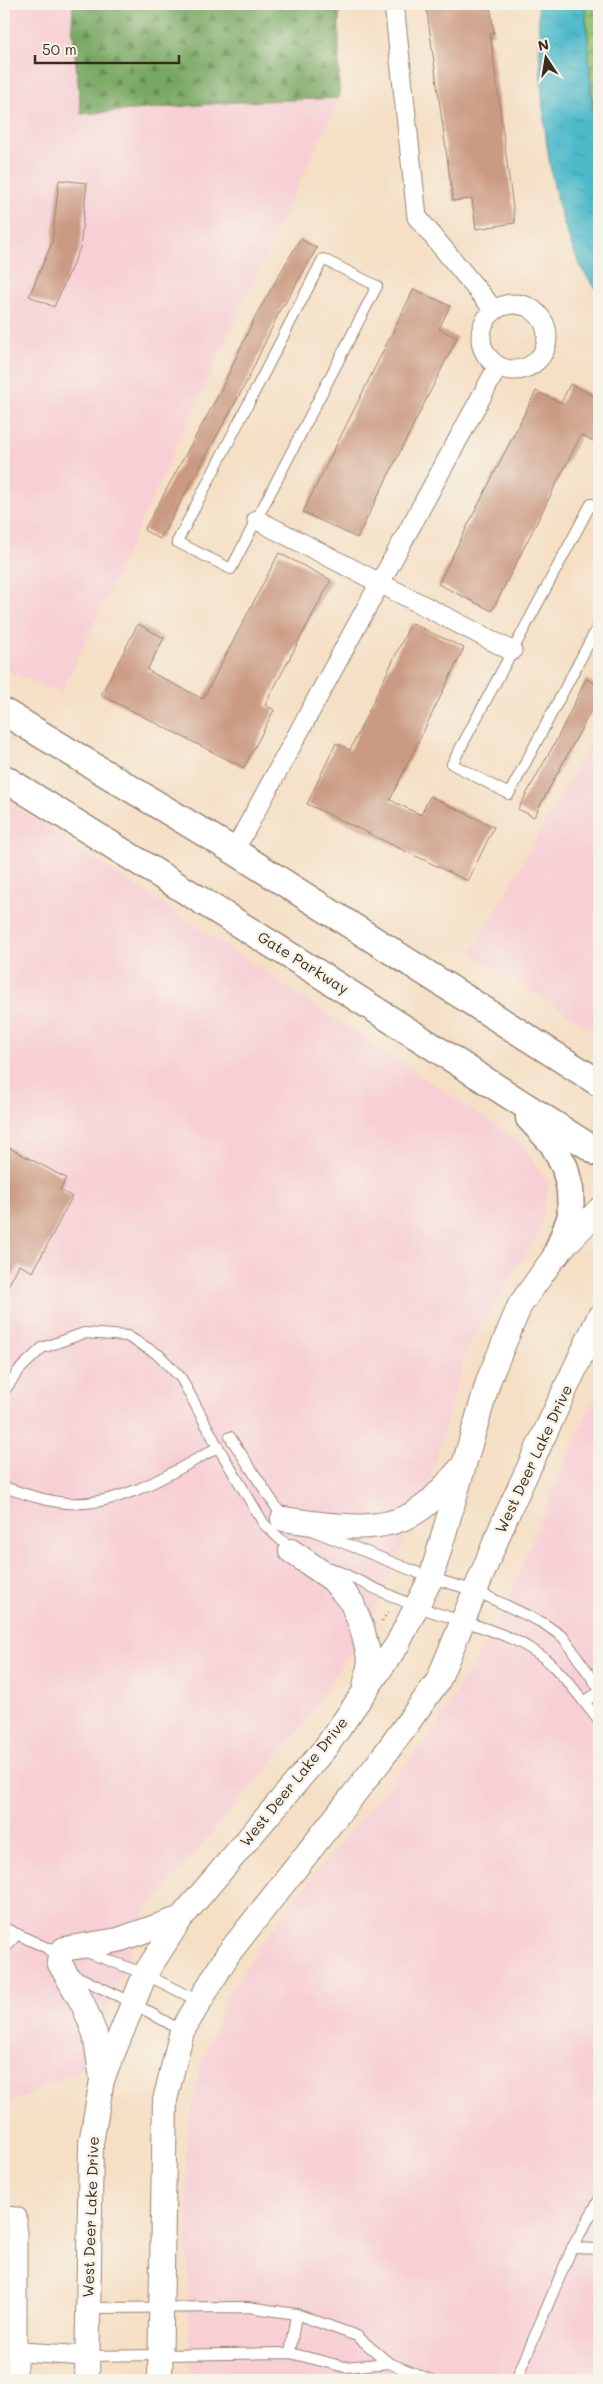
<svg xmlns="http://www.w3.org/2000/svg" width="603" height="2384" font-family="Mali,sans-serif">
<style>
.built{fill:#f7cfd5}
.forest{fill:url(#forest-firs);stroke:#596840}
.wetland{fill:url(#wetland-marsh);stroke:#687647}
.water{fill:url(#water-ripples);stroke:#447274}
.building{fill:#cb9a82}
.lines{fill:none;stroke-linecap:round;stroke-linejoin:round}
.service-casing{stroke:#988472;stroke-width:12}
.minor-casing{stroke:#988472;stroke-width:21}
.tertiary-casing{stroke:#988472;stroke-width:26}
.secondary-casing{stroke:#988472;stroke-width:29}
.path{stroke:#988472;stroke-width:3;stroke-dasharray:1 4;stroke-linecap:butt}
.service{stroke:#fff;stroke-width:10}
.minor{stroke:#fff;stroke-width:19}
.tertiary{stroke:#fff;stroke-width:24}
.secondary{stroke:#fff;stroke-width:26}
.labels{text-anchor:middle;stroke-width:5;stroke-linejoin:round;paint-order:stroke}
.street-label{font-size:15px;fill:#3b2a1e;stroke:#f7f3e8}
</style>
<defs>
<pattern id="forest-firs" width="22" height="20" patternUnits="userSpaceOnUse" patternTransform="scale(1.25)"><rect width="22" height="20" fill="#77a762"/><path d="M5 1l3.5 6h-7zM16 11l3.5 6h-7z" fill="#638850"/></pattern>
<pattern id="wetland-marsh" width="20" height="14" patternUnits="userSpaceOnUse" patternTransform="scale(1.25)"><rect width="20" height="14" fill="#94c170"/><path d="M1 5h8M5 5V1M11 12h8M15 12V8" fill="none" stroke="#7a9d5b"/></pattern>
<pattern id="water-ripples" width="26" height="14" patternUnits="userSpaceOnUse" patternTransform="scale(1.25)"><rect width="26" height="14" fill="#4ebaca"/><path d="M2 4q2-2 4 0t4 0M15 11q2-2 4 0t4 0" fill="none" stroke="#4297a3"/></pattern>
</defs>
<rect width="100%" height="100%" fill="#f7f3e8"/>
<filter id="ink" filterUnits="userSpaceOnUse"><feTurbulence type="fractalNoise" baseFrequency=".02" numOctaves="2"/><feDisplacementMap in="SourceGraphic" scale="10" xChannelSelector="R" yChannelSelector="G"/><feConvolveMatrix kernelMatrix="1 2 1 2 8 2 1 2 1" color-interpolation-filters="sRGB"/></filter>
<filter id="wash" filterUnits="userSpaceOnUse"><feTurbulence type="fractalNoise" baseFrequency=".0096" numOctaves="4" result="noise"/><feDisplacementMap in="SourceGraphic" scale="20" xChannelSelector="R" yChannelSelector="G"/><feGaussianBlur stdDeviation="1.12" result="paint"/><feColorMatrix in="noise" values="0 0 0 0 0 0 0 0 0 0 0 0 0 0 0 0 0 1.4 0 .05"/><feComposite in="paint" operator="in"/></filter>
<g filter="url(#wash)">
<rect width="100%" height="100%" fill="#f5dfc5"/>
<g class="built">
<polygon points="4,4 73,4 72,24 237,102 339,98 61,693 4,669"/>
<polygon points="599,726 599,1034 472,953"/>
<polygon points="4,799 520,1142 549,1184 539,1234 469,1343 430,1479 373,1615 304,1724 146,1911 85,2068 4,2106"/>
<polygon points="599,1389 599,2380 190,2380 186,2143 198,2075 227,1995 289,1905 434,1730 501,1617 567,1457"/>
</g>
<polygon class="forest" points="73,4 339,4 339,98 237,102 81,114 72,24"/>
<path class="wetland" d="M585,4H599V196C592,132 592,68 585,4Z"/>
<path class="water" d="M538,4H585L599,196V293C593,284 584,274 580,265C542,184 541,91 538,4Z"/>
<g id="blocks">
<g class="building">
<polygon points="426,4 490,4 494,33 490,34 515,223 476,229 472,199 453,201"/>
<polygon points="59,180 87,183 80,248 54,307 29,296 52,243"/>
<polygon points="300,239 317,248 284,305 283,304 246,383 160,539 144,530 219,394 256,315"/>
<polygon points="414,289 450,306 439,329 457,338 357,538 303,512"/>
<polygon points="570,384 599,398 599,444 581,435 492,611 438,584 536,391 561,403"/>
<polygon points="279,553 331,580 265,705 274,710 244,768 101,695 138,624 164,638 147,670 203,699"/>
<polygon points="411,623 464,648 390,800 421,815 430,796 494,827 468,881 307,804 336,743 350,750"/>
<polygon points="586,679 599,686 599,696 534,817 518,809 557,739"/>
<polygon points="4,1145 66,1178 60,1190 72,1197 33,1272 19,1265 4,1294"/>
</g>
</g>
</g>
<g filter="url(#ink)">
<use href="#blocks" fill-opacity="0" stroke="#988472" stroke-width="1"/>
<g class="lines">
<defs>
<g id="service">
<polygon points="323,259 377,286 231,569 177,542"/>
<polyline points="599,508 591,504 452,764 509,794 599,624"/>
<polyline points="4,1391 20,1369 42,1348 84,1333 127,1336 159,1355 181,1378 218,1447 264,1524 293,1551"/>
<polyline points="230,1437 284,1519"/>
<path d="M4,1487C25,1494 45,1501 67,1503C121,1507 173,1472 218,1447"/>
<polyline points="314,1531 431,1578 476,1591 543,1623 563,1637 599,1688"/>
<path d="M331,1568C360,1581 389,1596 418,1607C460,1622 508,1630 544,1658C566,1676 582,1700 599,1721"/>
<polyline points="584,1702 599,1692"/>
<polyline points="4,1928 47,1948"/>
<polyline points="4,1950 17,1934"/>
<polyline points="84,1951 145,1974 200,2002"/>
<polyline points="60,1963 47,1948 65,1949"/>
<polyline points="70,1973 133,2003 182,2031"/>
<polyline points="572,2248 599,2249"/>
<polyline points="290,2353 296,2314"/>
<polyline points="87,2356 290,2353 345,2367 389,2363 357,2336 296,2314 248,2307 88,2308"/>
<polyline points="389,2363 431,2380"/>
<polyline points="516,2380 572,2248 599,2200"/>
</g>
<g id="minor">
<polyline points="394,4 417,217 494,310"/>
<circle cx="514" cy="337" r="33"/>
<polyline points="257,520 512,651"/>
<polyline points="234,851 498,366"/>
<polyline points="4,2216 17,2217 17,2380"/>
<polyline points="5,2351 87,2356"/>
</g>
<g id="tertiary">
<path d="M283,1519C330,1525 388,1538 427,1504C439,1494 450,1480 461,1468"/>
<polyline points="291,1551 333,1580 352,1603 362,1628 370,1661 365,1687"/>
<polyline points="64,1949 118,1940 181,1918"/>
<polyline points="59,1962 83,2004 95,2034 102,2079"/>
<polyline points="87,2380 91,2143 102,2080 145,1974 181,1918 326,1747 397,1645 431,1578 489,1379 520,1305 557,1253 599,1210"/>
<polyline points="160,2380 165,2100 182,2031 228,1954 380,1761 438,1681 504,1521 599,1317"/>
</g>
<g id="secondary">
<polyline points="4,712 234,851 599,1083"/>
<polyline points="4,778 321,975 599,1153"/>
<polyline points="529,1118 553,1144 565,1168 570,1189 571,1216 557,1253"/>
</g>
</defs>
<use href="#service" class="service-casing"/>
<use href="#minor" class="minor-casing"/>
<use href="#tertiary" class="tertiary-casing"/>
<use href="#secondary" class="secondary-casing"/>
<polyline class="path" points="382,1621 389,1610"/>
<use href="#service" class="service"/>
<use href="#minor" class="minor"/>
<use href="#tertiary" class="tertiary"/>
<use href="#secondary" class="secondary"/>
</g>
</g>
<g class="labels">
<g class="street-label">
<text transform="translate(303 963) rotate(32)" y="5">Gate Parkway</text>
<text transform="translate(534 1459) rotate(-65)" y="5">West Deer Lake Drive</text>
<text transform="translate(294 1782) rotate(-51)" y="5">West Deer Lake Drive</text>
<text transform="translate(91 2217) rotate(-88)" y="5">West Deer Lake Drive</text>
</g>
</g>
<rect width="603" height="2384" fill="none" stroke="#f7f3e8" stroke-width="20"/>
<g transform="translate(546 58) rotate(348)" stroke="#f7f3e8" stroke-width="4" paint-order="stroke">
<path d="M0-4L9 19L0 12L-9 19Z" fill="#3b2a1e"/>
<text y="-8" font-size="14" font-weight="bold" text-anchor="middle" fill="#3b2a1e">N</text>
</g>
<path d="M35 55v8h144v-8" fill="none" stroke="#3b2a1e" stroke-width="2.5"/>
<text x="42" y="55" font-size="15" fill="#3b2a1e" stroke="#f7f3e8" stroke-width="4" paint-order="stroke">50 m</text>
</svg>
